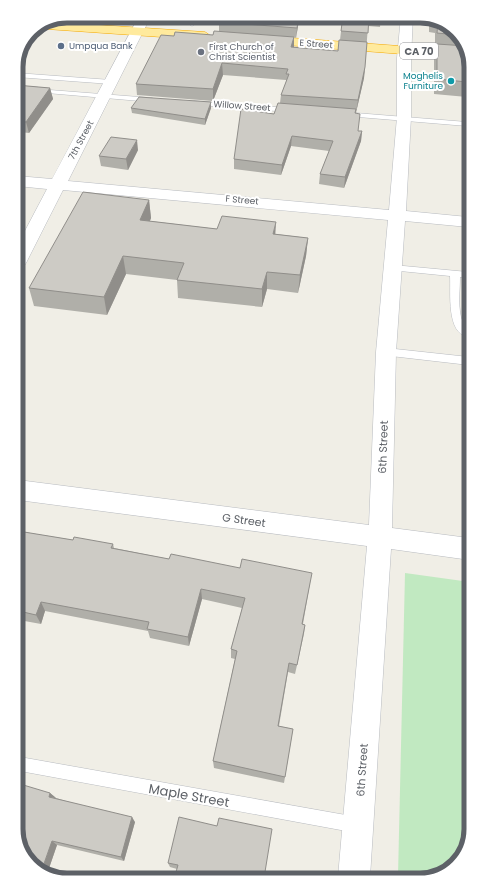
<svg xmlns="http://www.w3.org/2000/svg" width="487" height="896" font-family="Poppins,sans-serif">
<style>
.green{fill:#c1e9c1}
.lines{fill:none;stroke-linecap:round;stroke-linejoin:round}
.service-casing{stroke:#b8bbc0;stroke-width:1}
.minor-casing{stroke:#b8bbc0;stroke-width:1}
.trunk-casing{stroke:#f6a900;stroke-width:1}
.service{fill:#fff;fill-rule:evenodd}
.minor{fill:#fff;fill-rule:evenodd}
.trunk{fill:#ffea9d;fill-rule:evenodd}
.wall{fill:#b0afa9;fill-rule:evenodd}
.shaded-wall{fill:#908e8a}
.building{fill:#cdcbc5;stroke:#908e8a}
.service-dot{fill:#5c6f8a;stroke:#fff;stroke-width:1.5}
.worship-dot{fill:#6b7280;stroke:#fff;stroke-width:1.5}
.culture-dot{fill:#0f9aa8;stroke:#fff;stroke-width:1.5}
.labels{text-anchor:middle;stroke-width:4;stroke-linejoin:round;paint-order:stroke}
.far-street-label{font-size:9px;fill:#5d6167;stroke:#fff}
.far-service-label{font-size:9px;fill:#4e5e75;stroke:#fff;text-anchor:start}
.far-worship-label{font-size:9px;fill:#5b616d;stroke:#fff;text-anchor:start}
.far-culture-label{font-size:9px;fill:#0d838f;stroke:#fff;text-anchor:end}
.shield{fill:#fff;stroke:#8e9095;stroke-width:1}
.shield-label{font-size:10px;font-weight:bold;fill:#5d6167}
.street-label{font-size:11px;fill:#5d6167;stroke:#fff}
.near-street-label{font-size:13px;fill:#5d6167;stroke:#fff}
.rim{fill:none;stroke:#5d6167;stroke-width:5}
</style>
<rect width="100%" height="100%" fill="#f0eee6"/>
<polygon class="green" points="405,573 470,582 471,832 462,857 440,876 398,876"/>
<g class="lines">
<defs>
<g id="service">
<polygon points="94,16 100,16 96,19"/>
<polygon points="192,16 198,16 195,24 192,26 189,24"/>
<polygon points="16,73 111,80 114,82 111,84 16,77"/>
<polygon points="37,89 152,98 156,100 152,102 35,92 33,91"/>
<polygon points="194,101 289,108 293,110 289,112 197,105 193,103"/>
<polygon points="343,112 467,122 467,126 346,116 343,116"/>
<path d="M393,265L468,272V278L460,277C460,290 458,304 461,317C463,325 468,329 468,337C446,333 451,293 450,276L390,270L389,268Z"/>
<polygon points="386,348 469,357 469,365 382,355 381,352"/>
<polygon points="20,757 357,817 362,820 365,825 362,830 357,833 20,771"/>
</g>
<polygon id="minor" points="139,16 151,16 68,181 389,210 397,117 397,58 401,16 413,16 411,58 411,117 406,211 468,217 468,227 405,221 396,352 392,528 469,538 470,560 391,549 370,877 338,877 367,546 18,500 18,480 369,525 376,352 388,220 63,190 26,263 23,267 17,269 17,246 47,189 17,186 17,176 52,179"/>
<g id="trunk">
<polygon points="53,22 205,32 211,36 205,40 46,29 41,27"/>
<polygon points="265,36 467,51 467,59 260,43 259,40"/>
</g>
</defs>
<use href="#service" class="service-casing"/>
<use href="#minor" class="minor-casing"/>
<use href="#trunk" class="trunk-casing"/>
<use href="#service" class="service"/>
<use href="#minor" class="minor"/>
<use href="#trunk" class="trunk"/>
</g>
<g class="wall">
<path d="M221,16H381L380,27L368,26L364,78L356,113L358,131H362L361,141L344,188L319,184L320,174L329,151L291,146L281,175L234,169V159L274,114L280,103L281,95L286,82V80L223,75L213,101L137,95L136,84L174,36L213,35L219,32V22ZM290,19L294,20L293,21L290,23H289ZM299,20L342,23L340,40L338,51L294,47V37L296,38Z"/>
<polygon points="429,18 451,26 467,47 467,97 434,94 434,58 436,47 435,47 435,33 429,32"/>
<polygon points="16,85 50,88 53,99 29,133 20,132 16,138"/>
<polygon points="131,108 211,108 205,125 132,113"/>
<polygon points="138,150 128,170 101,166 99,156"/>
<polygon points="149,200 151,218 150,221 217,229 276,234 308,238 306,256 298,293 267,289 262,307 178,298 177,280 126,274 107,315 34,306 29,288"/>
<polygon points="18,531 73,540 113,544 114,548 169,559 310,583 303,624 305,625 304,634 295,674 288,672 279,726 293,729 284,783 214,768 213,761 235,659 231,658 231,649 242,608 202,599 189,646 150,638 148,631 45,611 41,624 19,620"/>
<polygon points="50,793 56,798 135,822 124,861 57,845 47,874"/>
<polygon points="217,826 272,829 177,869 170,867 168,863"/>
</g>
<g class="shaded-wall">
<polygon points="288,16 290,16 290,19 287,27 286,21"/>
<polygon points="299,16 300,16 299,20 296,38 297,28"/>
<polygon points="294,37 294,48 291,47"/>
<polygon points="222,63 223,75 213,101 213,89"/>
<polygon points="365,67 364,78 356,112 358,100"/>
<polygon points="50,88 53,99 29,133 26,122"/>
<polygon points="211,102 211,108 205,125 205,119"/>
<polygon points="17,121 20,132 16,138 16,122"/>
<polygon points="362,131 361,141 344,188 345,177"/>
<polygon points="292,136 291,146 281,175 282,165"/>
<polygon points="137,140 138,150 128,170 126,159"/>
<polygon points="149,200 151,218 142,238 140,220"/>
<polygon points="276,222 275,240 273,234"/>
<polygon points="308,238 306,256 298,293 300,275"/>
<polygon points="123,256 126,274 107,315 104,297"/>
<polygon points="267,272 267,289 262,307 262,289"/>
<polygon points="201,589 202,599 189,646 188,637"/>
<polygon points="41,602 45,611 41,624 36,615"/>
<polygon points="50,793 56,798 49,797"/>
<polygon points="132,817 135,822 124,861 121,857"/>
<polygon points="52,841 57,845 47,874 41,872"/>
</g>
<g class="building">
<polygon points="221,16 288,16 286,21 290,23 293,21 296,16 299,16 297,28 219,22"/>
<polygon points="343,16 381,16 381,17 369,16 368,33 341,31"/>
<polygon points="438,21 451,26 458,35 437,33"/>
<polygon points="214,31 294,37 291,47 338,51 339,40 367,42 365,67 358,100 281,95 289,74 286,74 288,69 222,63 213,89 136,84 161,35 174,36 175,32 213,35"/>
<polygon points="437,44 466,46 467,47 467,82 437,79"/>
<polygon points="16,85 50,88 26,122 17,121 16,122"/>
<polygon points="139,97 211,102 205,119 131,108"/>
<polygon points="278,103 356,109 355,113 360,114 358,131 362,131 345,177 320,174 333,141 292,136 282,165 234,159 241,109 274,114"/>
<polygon points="111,137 137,140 126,159 99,156"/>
<polygon points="83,192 149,200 140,220 217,229 222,216 276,222 273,234 308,238 300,275 267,272 262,289 177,280 184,263 123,256 104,297 29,288"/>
<polygon points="18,531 73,540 74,537 113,544 111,548 169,559 171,554 240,568 242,559 312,573 302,624 305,625 297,665 289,663 278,726 293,729 285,777 213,761 237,651 231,649 245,598 201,589 188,637 147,629 149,622 41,602 36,615 19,611 19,598 21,593 19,593"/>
<polygon points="20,784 50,793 49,797 132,817 121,857 52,841 41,872 39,871 20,849"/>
<polygon points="179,817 217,826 219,818 272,829 264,878 174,879 178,865 168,863"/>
</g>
<circle class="service-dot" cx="61" cy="46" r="4"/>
<circle class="worship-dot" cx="201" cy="52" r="4"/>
<circle class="culture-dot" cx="451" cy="81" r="4"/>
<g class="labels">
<g class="far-street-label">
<text transform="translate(316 44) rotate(4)" y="3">E Street</text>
<text transform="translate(242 106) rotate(4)" y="3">Willow Street</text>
<text transform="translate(81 140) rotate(-62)" y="3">7th Street</text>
<text transform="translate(242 200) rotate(5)" y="3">F Street</text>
</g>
<g class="far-service-label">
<text x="69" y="49">Umpqua Bank</text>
</g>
<g class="far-worship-label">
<text x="209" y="50">First Church of<tspan x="209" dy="10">Christ Scientist</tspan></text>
</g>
<g class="far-culture-label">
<text x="443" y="79">Moghelis<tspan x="443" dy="10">Furniture</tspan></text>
</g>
<rect class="shield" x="400" y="43" width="38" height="16" rx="3"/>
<g class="shield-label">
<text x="419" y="55">CA 70</text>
</g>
<g class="street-label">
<text transform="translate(383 447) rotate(-88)" y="4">6th Street</text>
<text transform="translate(244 520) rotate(8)" y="4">G Street</text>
<text transform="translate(362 770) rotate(-86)" y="4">6th Street</text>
</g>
<g class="near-street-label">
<text transform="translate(189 795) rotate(10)" y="5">Maple Street</text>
</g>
</g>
<path d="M0 0H487V896H0ZM67 23H420A44 44 0 0 1 464 67V829A44 44 0 0 1 420 873H67A44 44 0 0 1 23 829V67A44 44 0 0 1 67 23Z" fill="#fff" fill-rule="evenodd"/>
<path class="rim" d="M67 23H420A44 44 0 0 1 464 67V829A44 44 0 0 1 420 873H67A44 44 0 0 1 23 829V67A44 44 0 0 1 67 23Z"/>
</svg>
